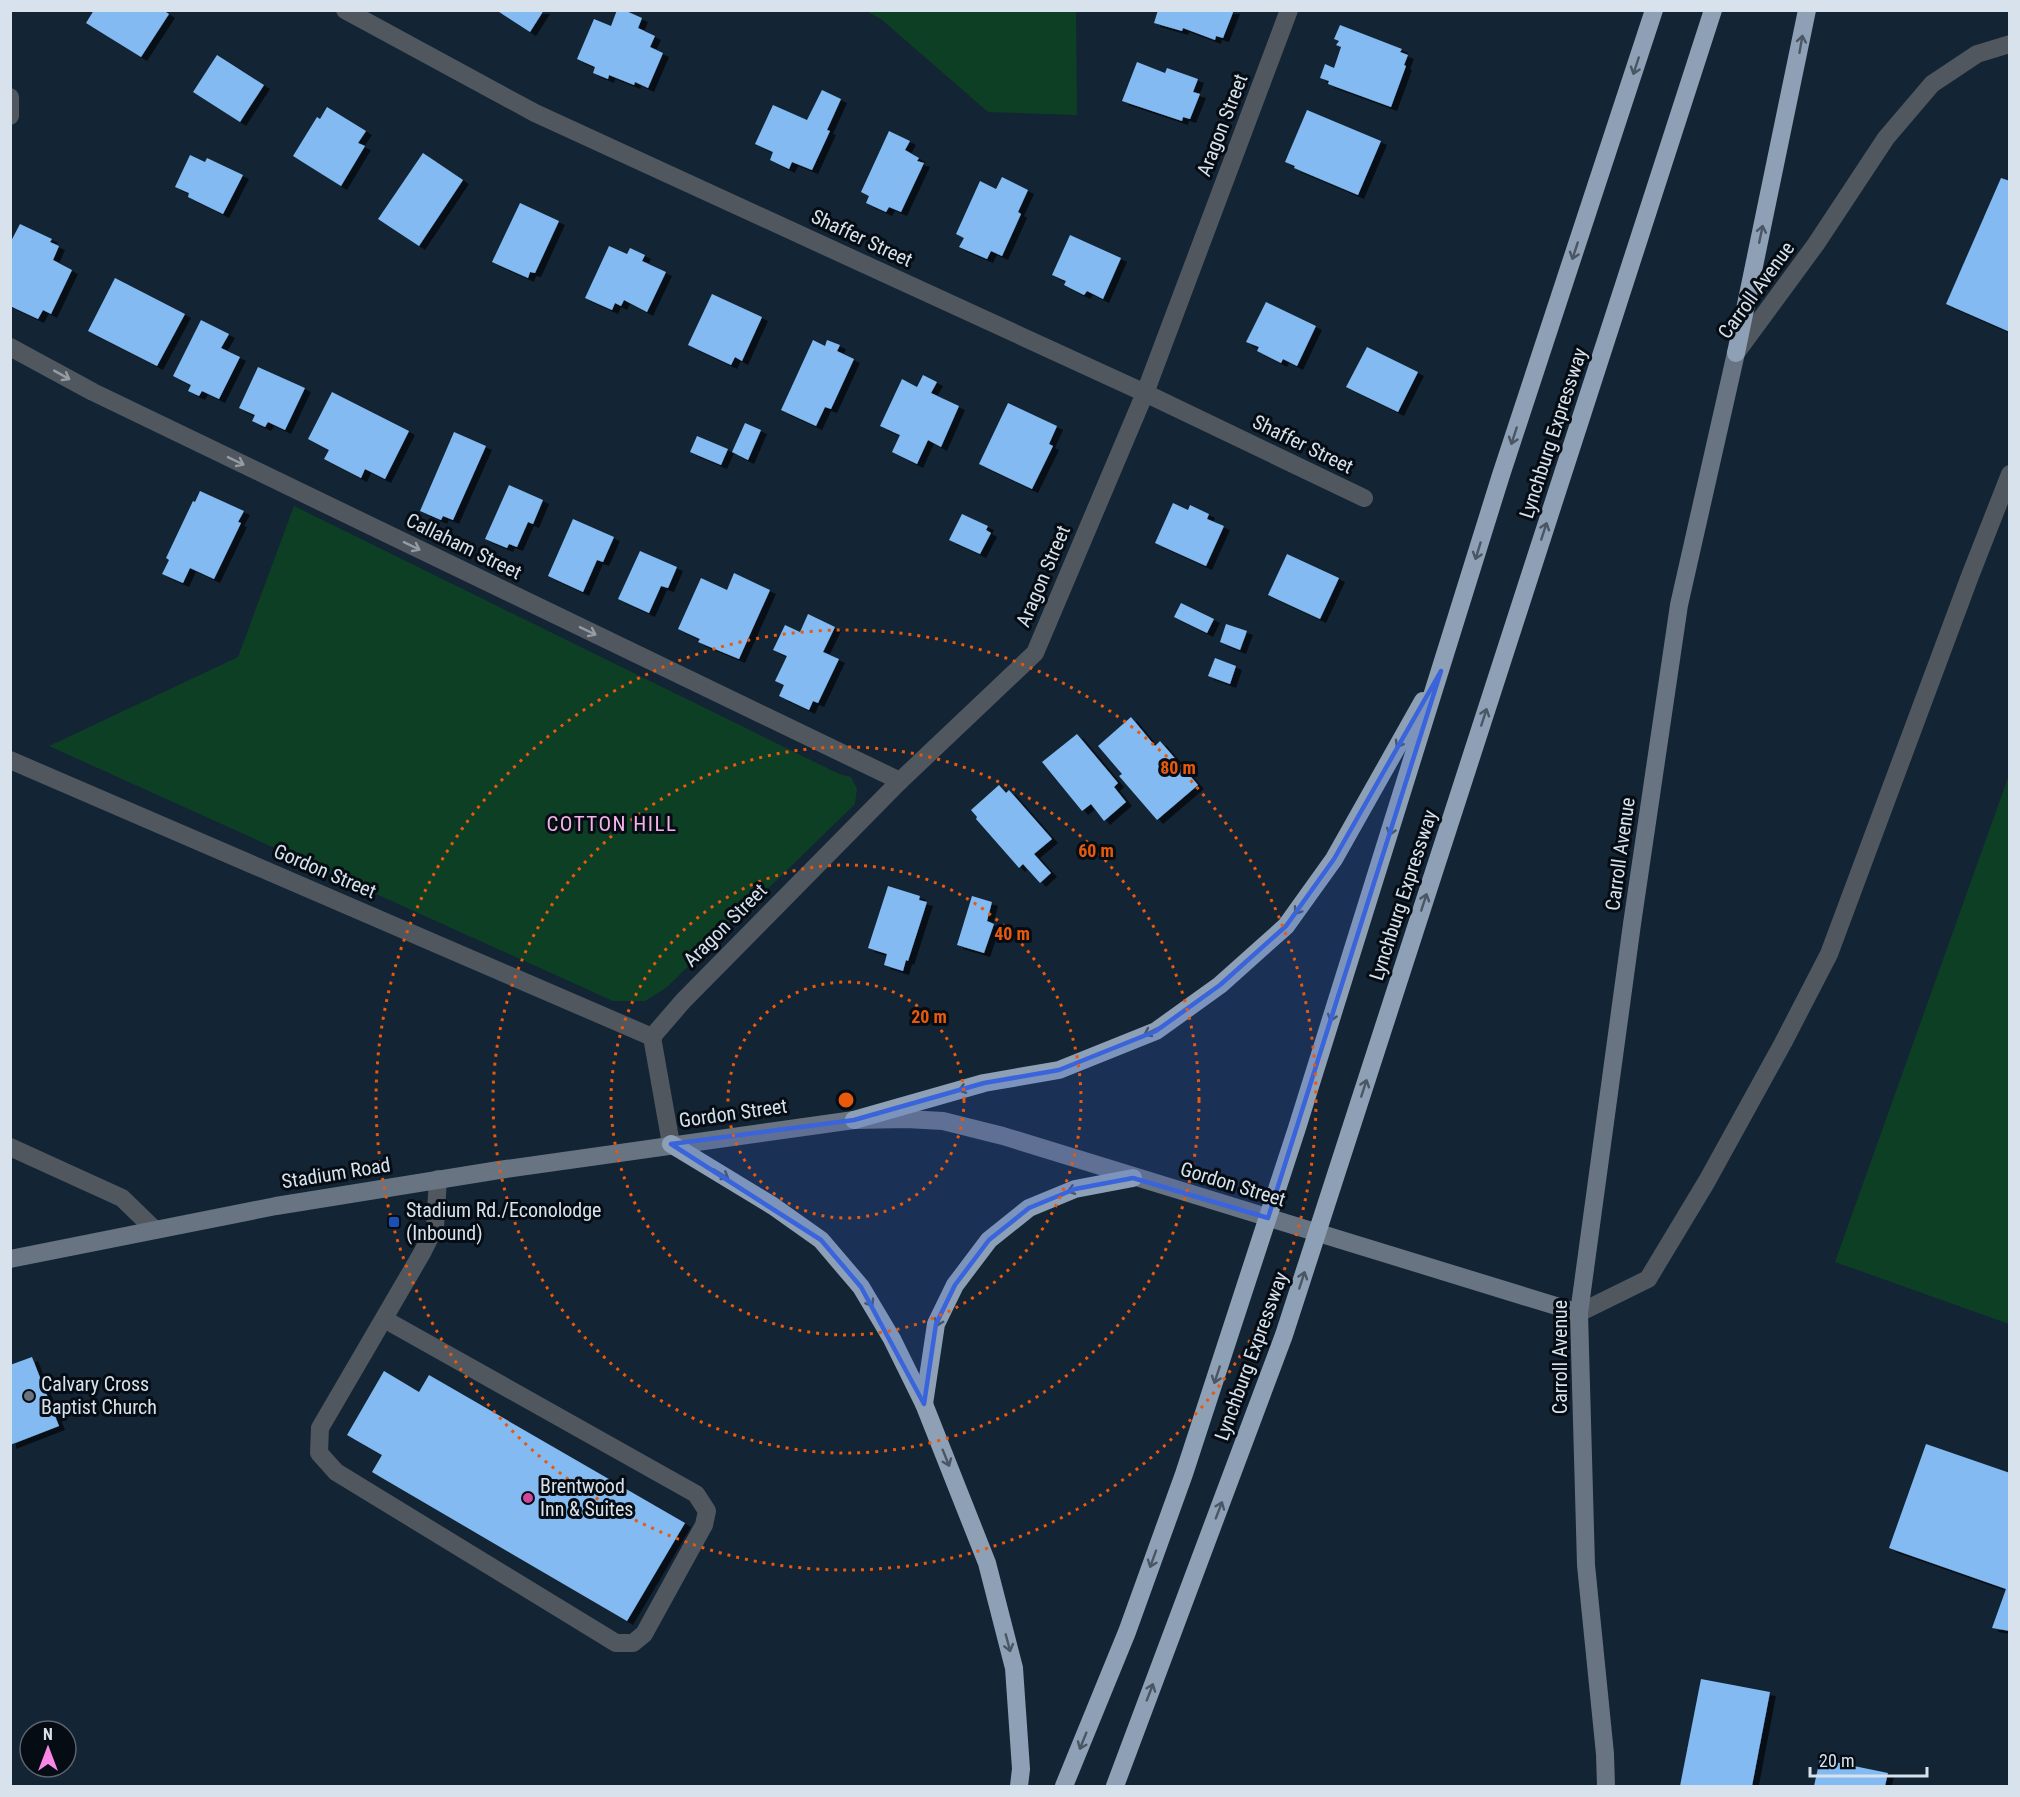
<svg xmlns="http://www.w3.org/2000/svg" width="2020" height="1797" font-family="'Roboto Condensed',sans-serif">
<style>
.green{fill:#0d3f25}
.building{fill:#82baf1;filter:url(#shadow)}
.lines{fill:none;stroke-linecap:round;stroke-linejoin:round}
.lane{stroke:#50575f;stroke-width:18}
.street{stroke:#50575f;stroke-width:18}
.secondary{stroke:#697482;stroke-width:18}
.highway{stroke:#8ea0b5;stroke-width:18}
.oneway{stroke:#4a5664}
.oneway2{stroke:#949ca6}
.marked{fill:#3964db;fill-opacity:0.2;stroke:#3964db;stroke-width:4.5;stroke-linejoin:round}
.ring{fill:none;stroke:#e8590c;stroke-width:3;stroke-dasharray:3 6}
.transit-dot{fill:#1a4fb4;stroke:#060c13;stroke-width:2}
.worship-dot{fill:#6b7280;stroke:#060c13;stroke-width:2}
.hotel-dot{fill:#d1479c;stroke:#060c13;stroke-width:2}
.labels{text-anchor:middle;stroke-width:6;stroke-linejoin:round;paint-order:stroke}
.street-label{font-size:20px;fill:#d7e2ec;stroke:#060c13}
.poi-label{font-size:20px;fill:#d7e2ec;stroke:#060c13;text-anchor:start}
.neighbourhood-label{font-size:21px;letter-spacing:1.5px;fill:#f4b3e7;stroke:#060c13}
.centre{fill:#e8590c;stroke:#060c13;stroke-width:3}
.ring-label{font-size:18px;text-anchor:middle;font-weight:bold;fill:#e8590c;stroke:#060c13;stroke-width:6;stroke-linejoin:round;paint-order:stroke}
</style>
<defs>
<filter id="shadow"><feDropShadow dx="6" dy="4" stdDeviation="0" flood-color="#0009"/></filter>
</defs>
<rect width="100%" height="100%" fill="#132434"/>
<g class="green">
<polygon points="866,11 1076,11 1077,115 988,112 881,19"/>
<polygon points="294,506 839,774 851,777 857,789 855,804 666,988 645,1001 613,1001 49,746 238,657"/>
<polygon points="2009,775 2009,1324 1835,1262"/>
</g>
<g class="building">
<polygon points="94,10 163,10 169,14 141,57 86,23"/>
<polygon points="496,10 544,10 530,32"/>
<polygon points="617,10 624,10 642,18 638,28 655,36 650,47 663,53 648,88 635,82 634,85 609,75 608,79 593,73 595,67 577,59 594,19 611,26"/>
<polygon points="1158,10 1234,10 1223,38 1216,36 1215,40 1183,28 1182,31 1154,23"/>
<polygon points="1340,25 1402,49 1400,52 1408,55 1404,65 1406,66 1391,107 1328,84 1329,81 1320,78 1325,64 1334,68 1341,47 1336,45 1339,41 1334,39"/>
<polygon points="217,55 264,85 240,122 193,92"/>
<polygon points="1137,62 1165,73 1167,68 1198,79 1193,92 1200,94 1190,119 1183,117 1182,121 1122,101"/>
<polygon points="822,90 841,99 827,130 830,131 812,170 792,162 789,169 770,160 773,152 755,144 773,105 807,120"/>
<polygon points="327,107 366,131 358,143 365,146 341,186 293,156 317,117 320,119"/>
<polygon points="1307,110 1381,141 1358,195 1294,168 1295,166 1285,162"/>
<polygon points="889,131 910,141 905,150 919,158 917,161 924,163 901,212 889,207 886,212 866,203 869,196 861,192"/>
<polygon points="423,153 463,180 419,246 378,219"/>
<polygon points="190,155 205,162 207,158 243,175 223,214 188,197 189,193 175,187"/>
<polygon points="1002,177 1028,190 1018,212 1021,214 1002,256 991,251 987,259 959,247 964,238 956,234 980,181 996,189"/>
<polygon points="2001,178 2010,181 2010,332 1946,304"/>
<polygon points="520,203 559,221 535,273 530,272 528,278 492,262"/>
<polygon points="20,224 52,239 50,242 59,246 53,260 72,270 51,314 43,310 38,319 10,306 10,243"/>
<polygon points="1070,235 1121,258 1103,299 1087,291 1084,295 1064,285 1066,281 1052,275"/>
<polygon points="609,246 627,254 630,248 645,255 642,261 666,272 647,312 624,300 621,306 615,303 612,310 585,298"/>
<polygon points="115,278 185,314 157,366 88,331"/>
<polygon points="712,294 762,317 742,361 735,357 731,365 688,345"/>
<polygon points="1266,302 1316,326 1297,366 1283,359 1281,363 1257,351 1259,347 1246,342"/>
<polygon points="201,320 229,334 221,348 240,357 219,399 202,391 199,396 188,391 191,385 173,376"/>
<polygon points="813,340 825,346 827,340 840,345 837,351 854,359 831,409 825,407 816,426 781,410"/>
<polygon points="1367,347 1418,372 1398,412 1346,387"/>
<polygon points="258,367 305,388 285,430 268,422 265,427 252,421 255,415 239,408"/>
<polygon points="923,375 937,382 931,393 959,406 941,447 928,440 917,464 892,452 900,435 880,426 902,379 917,387"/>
<polygon points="332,392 409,431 385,479 365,469 361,478 324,459 329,450 308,439"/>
<polygon points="1008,403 1057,426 1049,444 1053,446 1032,489 979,464"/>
<polygon points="745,423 761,430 748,460 732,452"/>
<polygon points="454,432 486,446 453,520 443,516 441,520 420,511"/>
<polygon points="697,436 728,449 721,465 690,452"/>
<polygon points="509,485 543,500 533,524 528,522 517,547 509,544 507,548 485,539"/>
<polygon points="200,491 244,511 238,522 241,523 214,579 190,568 183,583 162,574 169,560 166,558 193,501 195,502"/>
<polygon points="1173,503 1188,510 1190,505 1209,514 1207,519 1224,526 1206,566 1155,543"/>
<polygon points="962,514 988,526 986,530 991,533 980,554 949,540"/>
<polygon points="573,519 614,537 603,562 597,560 583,592 548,576"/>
<polygon points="640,551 677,567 668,588 661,586 649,613 618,599"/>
<polygon points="1287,554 1339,578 1320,619 1268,595"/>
<polygon points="734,573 770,590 739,659 698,642 700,639 678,629 701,578 727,590"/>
<polygon points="1181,603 1214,619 1207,633 1174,617"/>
<polygon points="808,614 835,627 823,652 839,659 818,703 813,701 809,710 779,696 784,685 775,681 787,656 773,650 785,625 800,632"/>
<polygon points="1226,624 1247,631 1240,650 1220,642"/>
<polygon points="1215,658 1236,666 1230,684 1208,676"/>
<polygon points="1131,717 1155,746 1160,741 1198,785 1157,820 1119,776 1122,774 1098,746"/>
<polygon points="1077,734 1118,783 1114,787 1126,802 1104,821 1091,804 1082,811 1042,762"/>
<polygon points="999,785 1006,793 1009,790 1052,839 1034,854 1051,873 1040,883 1023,864 1019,868 976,819 977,817 971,810"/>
<polygon points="888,886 920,896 919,900 927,902 908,961 906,960 903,971 884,965 887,954 868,948"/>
<polygon points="972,896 992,902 987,921 994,924 984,953 957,945"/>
<polygon points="32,1357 59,1426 10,1445 10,1365"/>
<polygon points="384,1371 419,1392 429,1375 685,1523 627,1621 372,1472 382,1455 347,1435"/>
<polygon points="1926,1444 2010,1473 2010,1631 1992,1628 2006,1589 1889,1548"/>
<polygon points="1701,1679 1770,1692 1752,1786 1680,1786"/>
<polygon points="1820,1759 1888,1773 1885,1786 1814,1786"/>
</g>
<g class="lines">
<g class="lane">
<polyline points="10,1147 122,1198 155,1230"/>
<polyline points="1579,1313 1648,1279 1707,1181 1783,1043 1829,954 1970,576 2010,474"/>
<polyline points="384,1319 696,1494 707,1511 704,1525 644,1634 633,1643 616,1643 336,1472 319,1453 320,1428 422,1253 435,1227 438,1179"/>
</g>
<g class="street">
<polyline points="345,10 535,113 1145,393 1364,498"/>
<polyline points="10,97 10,116"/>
<polyline points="10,347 93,392 900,781"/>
<polyline points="1736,353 1816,244 1886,138 1932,84 1977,54 2010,44"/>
<polyline points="10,760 652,1037 671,1144"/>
<polyline points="652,1037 683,1001 900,781 1035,653 1145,393 1289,10"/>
</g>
<g class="secondary">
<polyline points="10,1259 276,1206 499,1170 854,1120 906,1119 943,1121 1003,1136 1579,1313"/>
<polyline points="1606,1786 1605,1754 1586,1565 1579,1313 1632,924 1679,605 1736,353"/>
</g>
<g class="highway">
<polyline points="1736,353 1807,10"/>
<polyline points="854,1120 984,1083 1059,1070 1156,1031 1220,985 1286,926 1334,859 1423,701"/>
<polyline points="671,1144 773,1206 821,1240 861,1287 892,1339 924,1404 987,1563 1014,1668 1021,1769 1019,1786"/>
<polyline points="924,1404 936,1324 955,1285 989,1240 1029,1208 1075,1189 1133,1178"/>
<polyline points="1064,1786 1127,1632 1184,1474 1297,1128 1501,475 1654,10"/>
<polyline points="1115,1786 1284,1335 1713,10"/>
</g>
</g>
<defs><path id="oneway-shaft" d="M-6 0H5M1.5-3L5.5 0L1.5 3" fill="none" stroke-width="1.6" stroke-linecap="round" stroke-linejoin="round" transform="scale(1.5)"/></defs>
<g class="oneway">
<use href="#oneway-shaft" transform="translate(1801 44) rotate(-80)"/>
<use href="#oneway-shaft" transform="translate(1636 66) rotate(108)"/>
<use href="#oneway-shaft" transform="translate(1761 234) rotate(-78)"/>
<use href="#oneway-shaft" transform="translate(1575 251) rotate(108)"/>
<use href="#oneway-shaft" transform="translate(1514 436) rotate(108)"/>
<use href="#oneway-shaft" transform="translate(1544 531) rotate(-72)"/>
<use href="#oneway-shaft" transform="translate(1478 551) rotate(107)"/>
<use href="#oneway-shaft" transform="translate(1484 717) rotate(-72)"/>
<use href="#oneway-shaft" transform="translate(1401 740) rotate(120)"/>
<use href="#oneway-shaft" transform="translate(1392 827) rotate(107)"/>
<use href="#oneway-shaft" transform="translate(1424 902) rotate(-72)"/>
<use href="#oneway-shaft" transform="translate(1300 907) rotate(125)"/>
<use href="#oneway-shaft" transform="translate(1333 1013) rotate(107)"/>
<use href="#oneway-shaft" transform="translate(1152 1031) rotate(154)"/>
<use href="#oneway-shaft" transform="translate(967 1088) rotate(164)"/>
<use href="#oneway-shaft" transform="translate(1364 1088) rotate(-72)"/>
<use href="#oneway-shaft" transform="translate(721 1174) rotate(31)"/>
<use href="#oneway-shaft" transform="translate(1076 1189) rotate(164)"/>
<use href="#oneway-shaft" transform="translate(1302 1280) rotate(-72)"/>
<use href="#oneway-shaft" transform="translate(868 1299) rotate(58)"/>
<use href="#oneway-shaft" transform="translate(940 1318) rotate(113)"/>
<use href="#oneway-shaft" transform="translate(1217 1375) rotate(108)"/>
<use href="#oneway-shaft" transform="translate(946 1458) rotate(68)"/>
<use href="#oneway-shaft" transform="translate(1219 1510) rotate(-69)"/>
<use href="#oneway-shaft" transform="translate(1153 1559) rotate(110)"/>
<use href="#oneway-shaft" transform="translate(1008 1643) rotate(75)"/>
<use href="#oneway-shaft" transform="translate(1150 1692) rotate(-69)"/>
<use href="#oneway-shaft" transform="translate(1083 1741) rotate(112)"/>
</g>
<g class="oneway2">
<use href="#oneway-shaft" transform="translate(62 375) rotate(29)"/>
<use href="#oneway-shaft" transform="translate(236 461) rotate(26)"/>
<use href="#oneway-shaft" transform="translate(412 546) rotate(26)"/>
<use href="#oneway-shaft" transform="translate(588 631) rotate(26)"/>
</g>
<path class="marked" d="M1441,671L1268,1218L1133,1178L1075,1189L1029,1208L989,1240L955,1285L936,1324L924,1404L861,1287L821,1240L671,1144L854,1120L984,1083L1059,1070L1156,1031L1220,985L1286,926L1334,859Z"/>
<g class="ring">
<circle cx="846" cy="1100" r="118"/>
<circle cx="846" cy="1100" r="235"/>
<circle cx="846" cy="1100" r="353"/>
<circle cx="846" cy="1100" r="470"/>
</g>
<rect class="transit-dot" x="388" y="1216" width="12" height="12" rx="3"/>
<circle class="worship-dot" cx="29" cy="1396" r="6"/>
<circle class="hotel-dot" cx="528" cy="1498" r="6"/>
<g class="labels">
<g class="street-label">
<text transform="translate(1222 125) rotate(-69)" y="7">Aragon Street</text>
<text transform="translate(862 238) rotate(25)" y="7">Shaffer Street</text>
<text transform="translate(1756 290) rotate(-54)" y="7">Carroll Avenue</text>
<text transform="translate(1553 433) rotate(-72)" y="7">Lynchburg Expressway</text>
<text transform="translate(1303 444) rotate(26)" y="7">Shaffer Street</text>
<text transform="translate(464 546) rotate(26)" y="7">Callaham Street</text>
<text transform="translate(1043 576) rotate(-67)" y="7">Aragon Street</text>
<text transform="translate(1620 854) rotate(-82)" y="7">Carroll Avenue</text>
<text transform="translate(325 871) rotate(23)" y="7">Gordon Street</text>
<text transform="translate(1403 895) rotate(-72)" y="7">Lynchburg Expressway</text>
<text transform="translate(725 925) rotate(-45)" y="7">Aragon Street</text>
<text transform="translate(733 1113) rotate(-8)" y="7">Gordon Street</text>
<text transform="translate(336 1173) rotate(-9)" y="7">Stadium Road</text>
<text transform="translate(1233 1184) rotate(17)" y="7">Gordon Street</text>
<text transform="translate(1251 1356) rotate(-70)" y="7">Lynchburg Expressway</text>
<text transform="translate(1560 1357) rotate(-90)" y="7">Carroll Avenue</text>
</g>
<g class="poi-label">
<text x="406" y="1217">Stadium Rd./Econolodge<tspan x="406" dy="23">(Inbound)</tspan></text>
<text x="41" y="1391">Calvary Cross<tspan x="41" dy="23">Baptist Church</tspan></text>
<text x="540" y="1493">Brentwood<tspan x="540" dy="23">Inn &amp; Suites</tspan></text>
</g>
<g class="neighbourhood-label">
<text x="612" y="831">COTTON HILL</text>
</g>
</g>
<circle cx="846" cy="1100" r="9" class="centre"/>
<g class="ring-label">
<text x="1178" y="774">80 m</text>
<text x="1096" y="857">60 m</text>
<text x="1012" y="940">40 m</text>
<text x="929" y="1023">20 m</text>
</g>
<rect width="2020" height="1797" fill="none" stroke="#d7e2ec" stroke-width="24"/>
<g transform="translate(48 1749)"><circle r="28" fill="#060c13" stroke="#5a626a" stroke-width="1.5"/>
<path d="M0-4.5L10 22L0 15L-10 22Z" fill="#fa87e7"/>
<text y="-9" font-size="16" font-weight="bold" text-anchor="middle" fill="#d7e2ec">N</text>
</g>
<path d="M1810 1767v9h117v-9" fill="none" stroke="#d7e2ec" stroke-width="3"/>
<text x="1819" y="1767" font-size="18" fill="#d7e2ec" stroke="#060c13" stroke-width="4.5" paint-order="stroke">20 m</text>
</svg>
